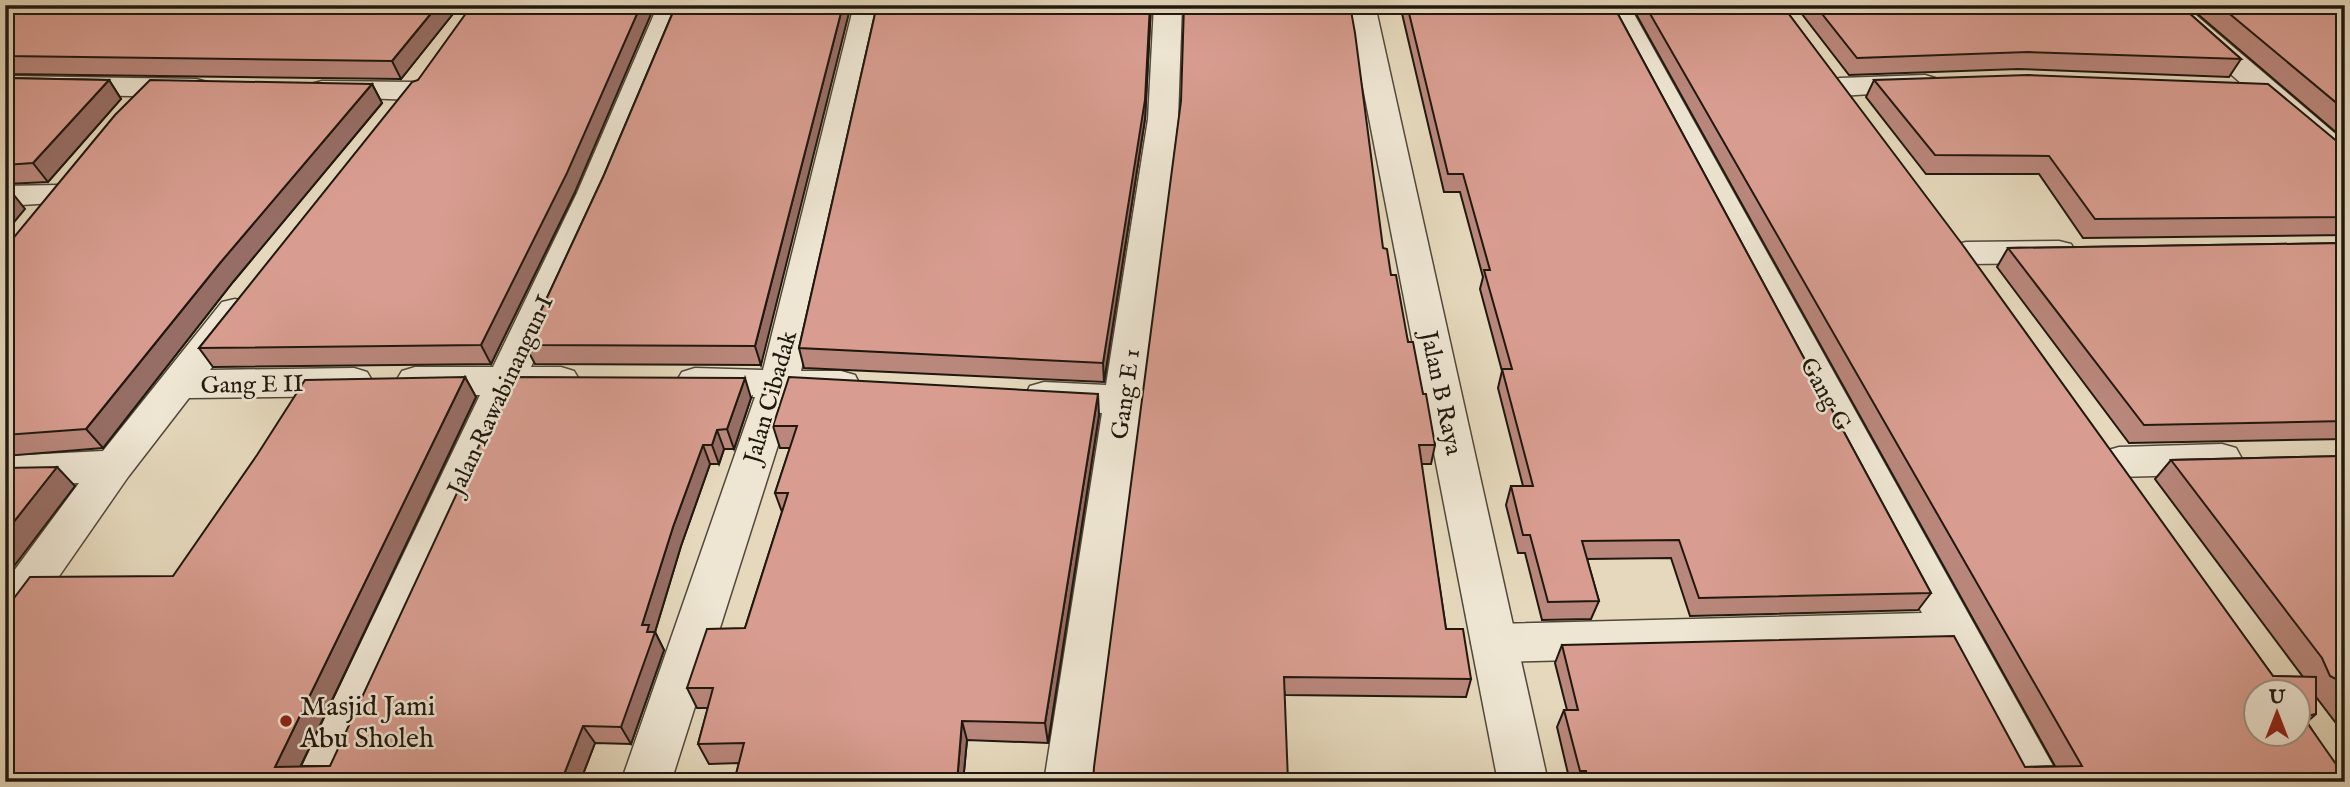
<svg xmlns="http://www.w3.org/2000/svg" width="2350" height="787" font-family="'IM FELL English',serif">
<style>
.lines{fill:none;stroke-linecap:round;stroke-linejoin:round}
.minor-casing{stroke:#51483a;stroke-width:3}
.tertiary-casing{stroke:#51483a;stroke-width:3}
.minor{fill:#eee6d3;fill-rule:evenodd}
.tertiary{fill:#eee6d3;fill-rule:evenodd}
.wall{fill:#ba877c;stroke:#20180f;stroke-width:2}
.shaded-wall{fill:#976e65;stroke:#20180f;stroke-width:2}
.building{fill:#d89d90;stroke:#20180f;stroke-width:2;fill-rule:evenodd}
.poi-dot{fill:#8f2418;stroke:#eee6d3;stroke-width:2.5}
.labels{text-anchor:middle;stroke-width:5;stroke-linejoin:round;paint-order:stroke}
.street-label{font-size:24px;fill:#20180f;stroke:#eee6d3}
.near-poi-label{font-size:28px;fill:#20180f;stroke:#eee6d3;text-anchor:start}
</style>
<rect width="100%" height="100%" fill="#e5d8bc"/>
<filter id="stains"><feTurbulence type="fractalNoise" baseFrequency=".00286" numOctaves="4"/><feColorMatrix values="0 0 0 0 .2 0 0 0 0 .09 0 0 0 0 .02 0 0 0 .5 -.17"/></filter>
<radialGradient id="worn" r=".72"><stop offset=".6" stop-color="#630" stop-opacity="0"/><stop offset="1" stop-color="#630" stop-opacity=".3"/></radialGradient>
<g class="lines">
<defs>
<g id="minor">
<polygon points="658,5 686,5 609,193 531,367 561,367 574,371 580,381 574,391 561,395 519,395 344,782 294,782 480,395 415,395 402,391 396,381 402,371 415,367 493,367 577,193"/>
<polygon points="854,5 882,5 801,371 841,371 855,375 860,385 855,395 841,399 793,398 671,782 621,782 755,397 695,396 682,392 676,382 682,372 695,368 763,370"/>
<polygon points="1154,5 1182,5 1178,119 1094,782 1044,782 1102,413 1044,410 1030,406 1025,396 1030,386 1044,382 1106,385 1148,119"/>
<polygon points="1601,5 1629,5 2062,782 2011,782 1942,651 1494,662 1478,657 1471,643 1478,629 1494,624 1922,613"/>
<polygon points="2153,5 2184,5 2345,142 2345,168 2334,166"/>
<polygon points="1925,75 1935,78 1940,84 1935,90 1840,96 1829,93 1825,87 1829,81 1840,78"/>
<polygon points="5,76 196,79 207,82 211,88 207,94 196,97 5,94"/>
<polygon points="322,81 414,82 425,85 429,91 425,97 414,100 311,96 307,90 311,84"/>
<polygon points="58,185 70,188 74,195 70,202 5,206 5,186"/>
<polygon points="2059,241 2071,244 2076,252 2071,260 2059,263 1966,264 1954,261 1949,253 1954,245 1966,242"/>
<polygon points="235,299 248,302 253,311 210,370 354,368 367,372 373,382 367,392 354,396 189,398 128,477 21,631 5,637 5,583 79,483 5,486 5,456 103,451 222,302"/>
<polygon points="2222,444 2236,448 2242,459 2236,470 2222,474 2119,477 2105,473 2099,462 2105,451 2119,447"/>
</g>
<polygon id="tertiary" points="1347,5 1375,5 1548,782 1498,782"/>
</defs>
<use href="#minor" class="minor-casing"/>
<use href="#tertiary" class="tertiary-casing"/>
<use href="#minor" class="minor"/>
<use href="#tertiary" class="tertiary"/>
</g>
<g class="wall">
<polygon points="5,5 460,5 401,79 5,74"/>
<polygon points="676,5 761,365 535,364 525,345 604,175"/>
<polygon points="877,5 1151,5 1145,119 1104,382 804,368 799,348"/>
<polygon points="1400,5 1613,5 1931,593 1918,610 1690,616 1671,558 1587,559 1599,601 1591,619 1542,620 1525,553 1518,553 1506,505 1511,486 1523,486 1498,388 1502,371 1480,289 1483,277 1460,192 1444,192"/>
<polygon points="1631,5 1782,5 2273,676 2303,677 2155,479 2171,460 2345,456 2345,735 2316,697 2316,714 2307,722 2345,782 1570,782 1557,727 1564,710 1567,710 1555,663 1562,645 2025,767 2055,766"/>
<polygon points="1795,5 2180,5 2241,59 2229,77 2018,69 1849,75"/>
<polygon points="2187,5 2345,5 2345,140"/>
<polygon points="5,78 109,80 121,99 48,182 5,184"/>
<polygon points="418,80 575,192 491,364 213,367 199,348"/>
<polygon points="1874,80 2345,148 2345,235 2083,238 2039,174 1926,174 1866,97"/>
<polygon points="372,84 382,103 233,282 103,448 5,456 5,248"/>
<polygon points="1181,101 1383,248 1408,342 1423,394 1435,445 1431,464 1421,464 1446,629 1471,679 1466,697 1285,695"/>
<polygon points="2345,243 2345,439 2129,443 1997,267 2008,248"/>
<polygon points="465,377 476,397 301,766 330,766 751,398 734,449 724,449 719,464 710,464 681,546 655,632 664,650 631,744 595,743 580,782 5,782 173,576"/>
<polygon points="1099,415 1048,743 967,740 963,782 734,782 739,763 709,764 698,744 708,708 697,708 687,688 745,628 782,512 775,493 790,448 780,448 773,426"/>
</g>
<g class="shaded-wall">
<polygon points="438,5 460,5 401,79 392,61"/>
<polygon points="641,5 655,5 575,192 491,364 481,345"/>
<polygon points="843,5 851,5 761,365 755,346"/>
<polygon points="1150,5 1151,5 1145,119 1104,382 1103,363"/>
<polygon points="109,80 121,99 48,182 33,163"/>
<polygon points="372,84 382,103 233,282 103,448 86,429 220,263"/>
<polygon points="10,190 25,209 5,233 5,195"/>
<polygon points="465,377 476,397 293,782 275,767"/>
<polygon points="745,378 751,398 734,449 727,429"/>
<polygon points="1098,394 1099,415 1048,743 1045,723"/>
<polygon points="717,430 724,449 719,464 712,445"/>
<polygon points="703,445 710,464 681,546 655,632 664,650 631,744 621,727 642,625 673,527"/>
<polygon points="57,467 75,486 5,578 5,533"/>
<polygon points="962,721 967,740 963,782 957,782"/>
<polygon points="583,726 595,743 580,782 561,782"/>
</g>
<g class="building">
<polygon points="5,5 438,5 392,61 5,56"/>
<polygon points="472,5 641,5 567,173 481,345 199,348 412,82 418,80"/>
<polygon points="676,5 843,5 755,346 525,345 604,175"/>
<polygon points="877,5 1150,5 1145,100 1103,363 799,348"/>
<polygon points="1184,5 1350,5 1355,33 1383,248 1387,249 1391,275 1396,275 1408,342 1413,342 1423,394 1426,394 1435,445 1419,445 1446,629 1463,629 1471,679 1284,677 1288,782 1093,782 1094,767 1181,101"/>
<polygon points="1407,5 1613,5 1931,593 1699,598 1679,540 1582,541 1599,601 1548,602 1530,535 1523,535 1511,486 1533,486 1502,369 1512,369 1484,270 1490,270 1463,174 1448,174"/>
<path d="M1645,5H1782L1962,244L2273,676L2316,677V714L2303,717L2338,767H2345V782H1589L1586,771H1580L1564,710H1578L1562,645L1954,636L2025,767L2082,766ZM2256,692H2298V734H2256Z"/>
<polygon points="1815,5 2180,5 2241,59 2028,52 1857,58"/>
<polygon points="2219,5 2345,5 2345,110"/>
<polygon points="2028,75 2268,84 2345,148 2345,217 2095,219 2049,156 1935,155 1874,80"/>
<polygon points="5,78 109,80 33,163 5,165"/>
<polygon points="150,80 372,84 220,263 86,429 5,435 5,248 115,115"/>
<polygon points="2345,243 2345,421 2144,425 2008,248"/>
<polygon points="465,377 275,767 330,766 511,377 745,378 727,429 717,430 712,445 703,445 673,527 642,625 649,625 647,632 655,632 621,727 583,726 561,782 5,782 5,610 30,577 173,576 257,455 305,380"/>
<polygon points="789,377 1098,394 1045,723 962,721 957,782 734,782 744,743 698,744 713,688 687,688 707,629 745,628 788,493 775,493 797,426 773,426"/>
<polygon points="2345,456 2345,689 2338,680 2330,676 2322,658 2171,460"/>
<polygon points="57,467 5,533 5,468"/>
</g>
<circle class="poi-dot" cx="286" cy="721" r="7"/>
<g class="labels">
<g class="street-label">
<text transform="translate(252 384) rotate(-1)" y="8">Gang E II</text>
<text transform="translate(1442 393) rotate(78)" y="8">Jalan B Raya</text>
<text transform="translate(1125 394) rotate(-82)" y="8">Gang E 1</text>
<text transform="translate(1826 394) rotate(61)" y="8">Gang G</text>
<text transform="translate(500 395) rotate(-65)" y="8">Jalan Rawabinangun I</text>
<text transform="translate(770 397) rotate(-74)" y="8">Jalan Cibadak</text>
</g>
<g class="near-poi-label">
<text x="300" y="715">Masjid Jami<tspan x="300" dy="32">Abu Sholeh</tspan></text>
</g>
</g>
<rect width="2350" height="787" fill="none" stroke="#e5d8bc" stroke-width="28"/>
<rect x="7" y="7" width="2336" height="773" fill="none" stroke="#20180f" stroke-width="3.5"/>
<rect x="14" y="14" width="2322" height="759" fill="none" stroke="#20180f" stroke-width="2"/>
<g transform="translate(2277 713)"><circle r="33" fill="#eee6d3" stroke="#9c9485" stroke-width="2"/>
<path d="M0-5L12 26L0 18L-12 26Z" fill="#8f2418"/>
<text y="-10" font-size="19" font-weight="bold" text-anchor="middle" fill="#20180f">U</text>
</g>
<rect width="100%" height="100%" filter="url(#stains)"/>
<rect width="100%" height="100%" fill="url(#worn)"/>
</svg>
